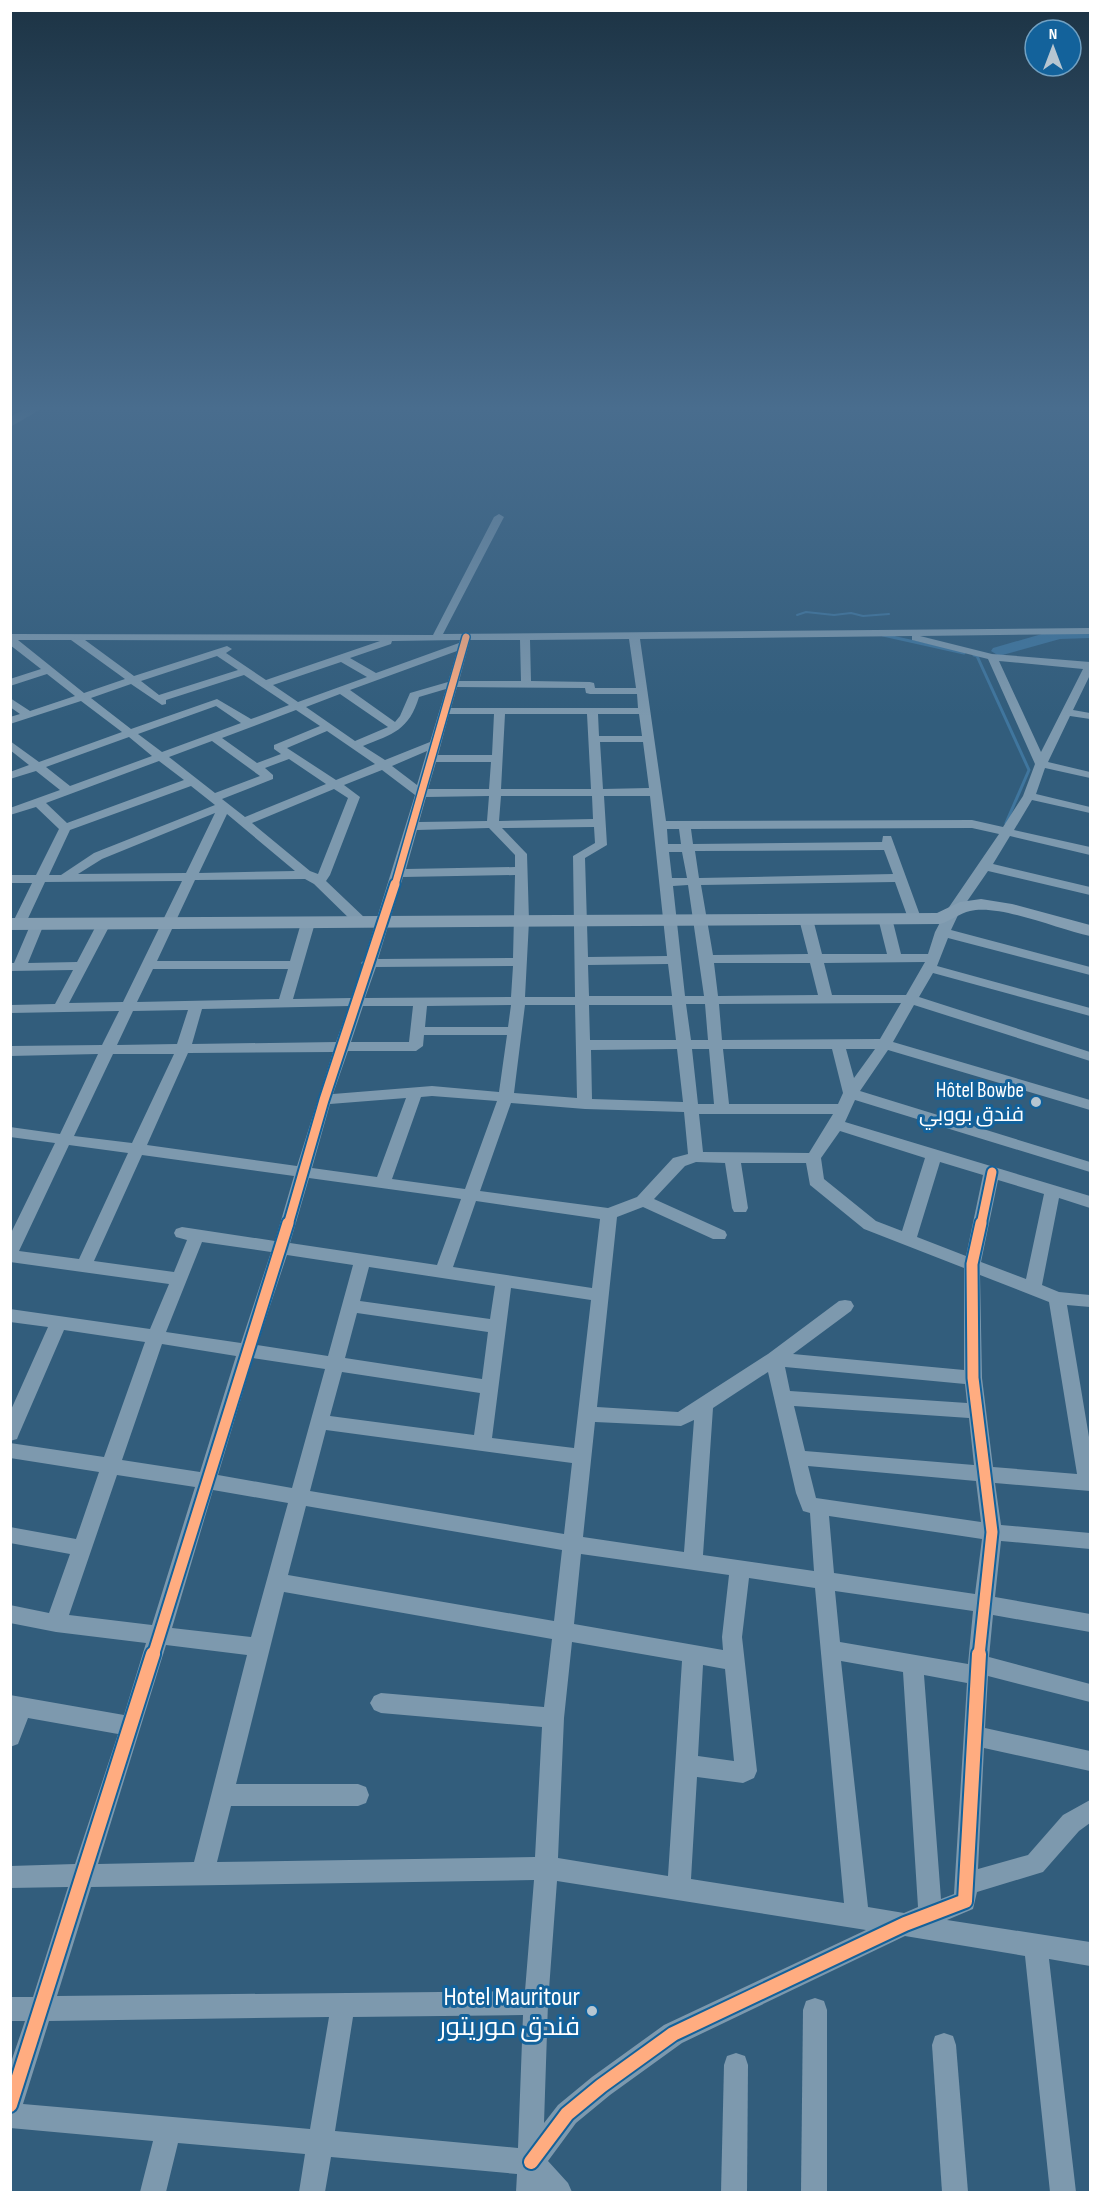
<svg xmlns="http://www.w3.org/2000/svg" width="1101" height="2203" font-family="'Sofia Sans Condensed',Cairo,sans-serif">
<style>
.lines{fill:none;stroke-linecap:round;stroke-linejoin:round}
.stream-far1{stroke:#40769e;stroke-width:2}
.stream{stroke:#40769e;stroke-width:3}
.river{fill:#40769e;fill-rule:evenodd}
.street{fill:#7d99ae;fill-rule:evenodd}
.secondary{fill:#849eb2;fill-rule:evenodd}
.highway{fill:#7d98ac;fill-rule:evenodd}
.cycleway-far3-casing{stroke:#13629b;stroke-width:10}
.cycleway-far2-casing{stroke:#13629b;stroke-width:13}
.cycleway-far1-casing{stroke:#13629b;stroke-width:15}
.cycleway-casing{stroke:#13629b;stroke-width:18}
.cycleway-far3{stroke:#ffac80;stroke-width:7}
.cycleway-far2{stroke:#ffac80;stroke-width:9}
.cycleway-far1{stroke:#ffac80;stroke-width:11}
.cycleway{stroke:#ffac80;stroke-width:14}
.poi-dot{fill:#b7c6d1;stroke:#13629b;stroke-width:2}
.labels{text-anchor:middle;stroke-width:6;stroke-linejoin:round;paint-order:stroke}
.poi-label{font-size:21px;fill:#fff;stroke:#13629b;text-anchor:end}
.near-poi-label{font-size:26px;fill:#fff;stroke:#13629b;text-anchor:end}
</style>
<rect width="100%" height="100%" fill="#325d7c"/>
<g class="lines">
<polyline class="stream-far1" points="797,615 806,612 834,615 851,613 863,616 889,614"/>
<g class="stream">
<polyline points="883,635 964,653"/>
<polyline points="974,655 977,656 1029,770 1006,823"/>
</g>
<polygon class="river" points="1059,629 1090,630 1090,638 1060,639 999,656 991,651 993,648"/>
<g class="street">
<path d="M499,514L504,517L443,634L1090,628V634L920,636L992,654L1090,662V675L1073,710L1090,713V719L1070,716L1048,762L1090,772V778L1045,768L1036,794L1090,807V813L1032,800L1014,830L1090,847V855L1010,836L993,864L1090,887V895L988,871L959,913L951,930L1090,967V975L948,938L937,966L1090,1008V1016L933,973L919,997L1090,1052V1061L914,1005L893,1042L1090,1100V1110L888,1050L860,1091L1090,1162V1172L855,1100L845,1122L1090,1196V1208L1059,1198L1042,1285L1059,1292L1090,1295V1307L1067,1305L1090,1443V1491L995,1483L1001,1525L1090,1533V1549L1001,1541L995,1597L1090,1614V1632L993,1615L989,1657L1090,1684V1702L988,1676L985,1728L1090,1751V1771L984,1748L978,1869L1028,1855L1063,1815L1090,1800V1823L1079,1831L1043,1872L977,1892L973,1909L947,1920L1090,1942V1966L1049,1959L1076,2192H1050L1025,1956L905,1936L682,2043L610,2095L576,2123L548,2161L568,2183L572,2192H516L517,2174L331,2157L325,2192H299L305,2154L178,2143L166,2192H140L153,2141L10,2128V2065L25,2021H10V1997H33L68,1887L10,1888V1866L75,1864L118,1734L28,1718L18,1744L10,1747V1695L124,1715L146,1643L56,1632L10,1623V1605L49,1613L70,1554L10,1543V1527L76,1539L99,1472L10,1458V1443L104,1457L145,1342L64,1330L19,1434L17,1439L10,1441V1412L48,1327L10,1322V1309L150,1329L169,1284L10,1262V1235L55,1143L10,1137V1127L60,1134L98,1054L10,1056V1046L102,1045L119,1011L10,1013V1005L55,1004L73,970L10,971V963H14L32,921L37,920L44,924L28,963L77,962L98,922H108L110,925L69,1003L123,1002L182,881L45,882L24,927H14L12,924L32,883H10V875H36L59,829L36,807L10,815V808L60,790L36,771L10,779V772L29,765L10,750V741L39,762L122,732L81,701L10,724V717L20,714L10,707V698L30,711L75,696L47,674L10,686V679L41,669L10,645V634L433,635L494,517ZM912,636V640L988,659L1035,764L1023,796L1003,827L972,820L666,821L640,639ZM629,639L636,688H595L594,683L590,682L531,681L530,640ZM18,640H71L125,679L84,693ZM85,640L380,641L266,680L226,653L232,649L227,646L134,676ZM460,640L459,643L376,673L350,658L391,644L392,641ZM470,640H520L521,681H459ZM457,651L448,682L410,693L400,716L395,722L350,690ZM217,656L238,670L159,695L141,681ZM999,661L1083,669L1041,752ZM341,662L367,677L298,702L273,685ZM244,675L289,705L251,719L217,699L131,729L91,698L131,684L162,705L166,704V700ZM457,687L585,688L586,693L590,694H637L638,708H451ZM446,689L430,742L385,760L363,746C393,734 409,730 419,697ZM340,694L388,727L355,741L306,707ZM216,706L241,723L162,752L138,734ZM296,710L320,726L274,745V749L281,754L257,763L222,738ZM449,714H494L492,755H438ZM505,714H587L591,789H501ZM598,714H639L642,736H599ZM327,731L375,764L336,780L287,748ZM129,737L152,756L70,786L46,767ZM212,741L260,776L215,793L169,757ZM600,742H643L649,788L603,789ZM427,751L417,785L392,766ZM289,759L326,784L245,817L222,799L273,779V775L265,768ZM159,761L184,780L67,823L46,803ZM436,762H491L489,789H428ZM382,770L415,795L364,960L361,963L363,965L351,998L293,999L315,923L308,919L301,923L290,961H157L195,880L305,879L314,884L356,925H366L368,922L366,919L326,881L330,875L360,797L344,785ZM191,786L215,805L94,853L61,875H49L70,830ZM334,789L348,798L318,874L310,871L252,823ZM489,796L487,821L419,822L426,797ZM501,796H592L593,819L499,821ZM604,796H650L667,956L588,957L585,858L607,845ZM215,813L186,873L78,874L102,859ZM227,814L295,871L199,873ZM594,827L595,843L573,856L575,997H525L529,921L527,854L502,828ZM489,828L515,855V867L406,869L417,830ZM972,828L999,834L945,913L935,932L928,954H901L892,918L885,914L878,918L887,954H822L813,919L806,915L799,919L808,954L713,955L701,885L895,882L909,921L914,922L921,918L891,836H883L882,842L693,844L691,829ZM667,829H679L681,844H668ZM884,850L893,874L699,878L695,851ZM669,852H682L687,878H672ZM515,875L513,958L378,959L403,877ZM688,885L704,996H685L673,886ZM925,962L906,995H832L824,963ZM714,963H810L818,995L718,996ZM668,964L672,996H589L588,965ZM513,966L511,997L365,998L376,967ZM153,969H288L279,999L137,1002ZM901,1003L880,1039L722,1040L719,1004ZM686,1004H705L708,1040H691ZM511,1005L508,1027H425L427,1006ZM525,1005H575L577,1098L514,1093ZM589,1005H672L676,1040H590ZM349,1006L336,1042L192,1044L202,1009ZM363,1006H413L409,1042H351ZM188,1010L177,1044L117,1045L133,1011ZM424,1035H507L499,1092L432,1086L333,1094L348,1051H416L423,1046ZM677,1049L683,1102L592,1099L591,1050ZM692,1049H709L714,1104H698ZM723,1049H832L843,1093L838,1104H729ZM846,1049H875L854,1078ZM333,1052L297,1166L147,1145L188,1053ZM113,1054H174L132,1143L74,1136ZM432,1096L497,1101L465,1189L392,1179L421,1097ZM406,1098L377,1177L312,1168L330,1104ZM511,1103L585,1109L684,1112L688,1154L673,1158L637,1197L608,1208L480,1191ZM699,1114H833L809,1153L703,1152ZM840,1131L925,1158L902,1231L876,1221L824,1179L821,1158ZM69,1145L128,1153L79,1259L19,1251ZM142,1155L294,1176L275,1241L182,1227L176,1229L174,1233L176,1237L187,1240L174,1272L94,1261ZM696,1162L725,1163L732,1208L734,1212H746L748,1208L741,1163H806L810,1185L864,1229L964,1268V1370L793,1354L851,1311L854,1306L851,1301L845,1300L839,1301L768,1354L678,1412L597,1407L617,1217L643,1207L713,1239H725L727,1235L725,1231L654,1199L685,1166ZM940,1162L983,1175L966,1256L917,1237ZM309,1178L461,1199L437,1265L290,1243ZM998,1180L1044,1194L1026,1279L981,1262ZM476,1201L600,1219L592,1288L453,1267ZM202,1242L271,1252L241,1343L166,1332ZM287,1255L353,1265L328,1356L257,1345ZM369,1267L495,1286L490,1319L360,1301ZM980,1275L1049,1302L1077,1474L993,1467L982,1378ZM511,1288L591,1300L574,1448L492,1438ZM357,1313L488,1332L482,1379L345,1358ZM162,1344L236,1356L200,1472L122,1460ZM253,1358L325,1369L292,1488L218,1475ZM785,1367L965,1384L967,1403L790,1391ZM342,1372L480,1393L474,1435L330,1416ZM768,1372L796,1493L803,1511L810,1513L814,1571L703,1555L713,1408ZM794,1406L969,1418L974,1465L805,1451ZM694,1420L684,1552L583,1537L595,1422L681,1426ZM326,1430L572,1463L564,1534L310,1491ZM808,1466L976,1481L981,1522L816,1498ZM117,1475L195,1487L152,1625L69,1615ZM213,1490L288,1503L251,1637L172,1628ZM306,1506L562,1550L554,1621L288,1575ZM829,1516L982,1539L975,1594L834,1573ZM581,1554L729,1575L722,1637L723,1650L574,1624ZM749,1578L815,1588L844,1903L691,1879L697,1777L743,1783L754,1778L757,1771L742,1637ZM835,1591L973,1611L968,1664L840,1642ZM284,1592L552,1639L544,1707L381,1693L374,1696L370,1703L374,1710L381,1713L542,1727L535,1857L217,1862L231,1806H358L366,1803L369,1795L366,1787L358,1784H236ZM572,1642L682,1661L668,1876L558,1858L564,1718ZM166,1645L247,1655L194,1862L98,1864ZM841,1661L903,1672L918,1907L904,1913L868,1907ZM703,1665L725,1669L734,1761L698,1756ZM924,1675L967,1683L954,1894L941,1899ZM534,1880L525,1991L57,1996L91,1887ZM557,1881L866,1930L664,2025L592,2077L558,2105L544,2123L548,2003ZM523,2015L518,2148L335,2131L353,2017ZM329,2017L310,2129L23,2104L49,2021Z"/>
<polygon points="815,1998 824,2001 827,2010 827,2192 801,2192 803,2010 806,2001"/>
<polygon points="944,2033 953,2036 956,2045 968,2192 942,2192 932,2045 935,2036"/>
<polygon points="736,2053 745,2056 748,2065 747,2192 721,2192 724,2065 727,2056"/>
</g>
<path class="secondary" d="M981,899L1012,904L1090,925V936C1059,930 1001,904 970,911C960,913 951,921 940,924L10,930V918L937,913L960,902Z"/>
<polygon class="highway" points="26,408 43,408 10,427 10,417"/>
<defs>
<polyline id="cycleway-far3" points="395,885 466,637"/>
<g id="cycleway-far2">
<polyline points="288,1225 324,1100 395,884"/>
<polyline points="981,1225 992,1172"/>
</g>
<g id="cycleway-far1">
<polyline points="153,1656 288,1223"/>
<polyline points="979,1656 992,1532 973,1378 972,1264 981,1223"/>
</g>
<g id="cycleway">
<polyline points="10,2105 153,1654"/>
<polyline points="531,2162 567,2114 601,2086 673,2034 905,1924 965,1901 979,1654"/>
</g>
</defs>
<use href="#cycleway-far3" class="cycleway-far3-casing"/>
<use href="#cycleway-far2" class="cycleway-far2-casing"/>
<use href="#cycleway-far1" class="cycleway-far1-casing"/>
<use href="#cycleway" class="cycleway-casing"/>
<use href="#cycleway-far3" class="cycleway-far3"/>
<use href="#cycleway-far2" class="cycleway-far2"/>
<use href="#cycleway-far1" class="cycleway-far1"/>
<use href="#cycleway" class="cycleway"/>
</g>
<linearGradient id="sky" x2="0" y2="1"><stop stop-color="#1c3344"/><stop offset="0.57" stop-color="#496d8e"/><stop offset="1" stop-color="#496d8e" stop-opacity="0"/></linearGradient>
<rect width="1101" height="716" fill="url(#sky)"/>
<g class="poi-dot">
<circle cx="1036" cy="1102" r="6"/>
<circle cx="592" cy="2011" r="6"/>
</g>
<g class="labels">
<g class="poi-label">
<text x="1024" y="1097">Hôtel Bowbe<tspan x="1024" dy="24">فندق بووبي</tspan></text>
</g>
<g class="near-poi-label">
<text x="580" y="2005">Hotel Mauritour<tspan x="580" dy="30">فندق موريتور</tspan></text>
</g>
</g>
<rect width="1101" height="2203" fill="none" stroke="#ffffff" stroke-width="24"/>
<g transform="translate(1053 48)"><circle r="28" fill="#13629b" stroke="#71a1c3" stroke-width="1.5"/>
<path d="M0-4.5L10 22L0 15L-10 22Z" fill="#b7c6d1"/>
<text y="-9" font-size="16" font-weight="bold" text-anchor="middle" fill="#ffffff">N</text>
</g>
</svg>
